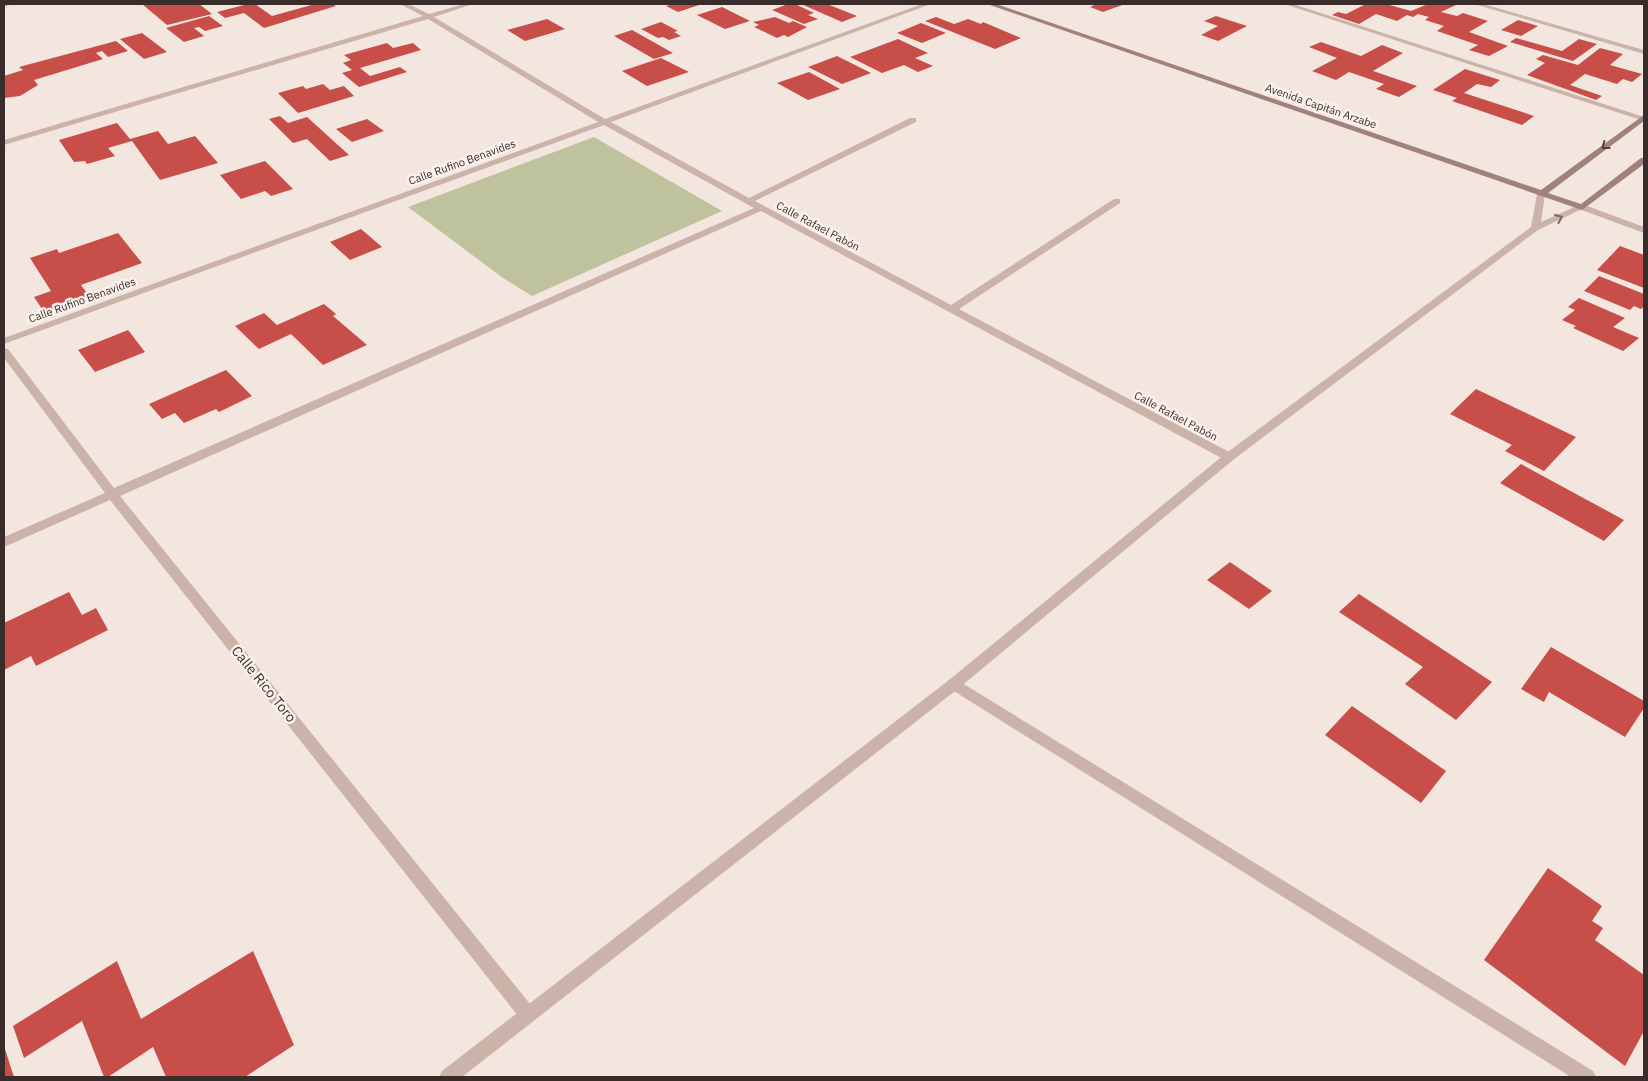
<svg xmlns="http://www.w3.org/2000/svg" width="1648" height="1081" font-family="'IBM Plex Sans',sans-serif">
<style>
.green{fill:#bec39e}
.building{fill:#c84e49}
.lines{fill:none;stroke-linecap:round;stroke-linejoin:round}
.minor{fill:#ccb3aa;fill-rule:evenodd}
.tertiary{fill:#ccb3aa;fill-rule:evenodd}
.secondary{fill:#a0817b;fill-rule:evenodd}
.oneway{stroke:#53413e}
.oneway2{stroke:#7b6964}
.labels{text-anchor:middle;stroke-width:5;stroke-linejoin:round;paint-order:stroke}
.far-street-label{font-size:11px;fill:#392c2a;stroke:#fbf1ec}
.street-label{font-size:14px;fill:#392c2a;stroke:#fbf1ec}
</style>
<rect width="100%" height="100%" fill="#f3e6df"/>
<polygon class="green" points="594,137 722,211 532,296 503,278 408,207"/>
<g class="building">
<polygon points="142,4 199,4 212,14 167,25"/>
<polygon points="248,4 255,4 272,16 315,4 332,4 336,6 264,28 244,13 225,18 217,12"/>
<polygon points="673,4 702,4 678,12 666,6"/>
<polygon points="788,4 795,4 814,13 808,15 818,19 804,24 772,10"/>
<polygon points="801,4 827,4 857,16 842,22"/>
<polygon points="1097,4 1125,4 1103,12 1090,7"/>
<polygon points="1366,4 1386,4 1411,11 1428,4 1453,4 1456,5 1441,12 1457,16 1463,13 1488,21 1469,32 1508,46 1489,56 1469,50 1478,45 1437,31 1444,26 1425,20 1429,17 1418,14 1413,17 1407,15 1397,21 1376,14 1359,24 1332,15 1338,12 1346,14"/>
<polygon points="722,7 750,21 725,29 697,15"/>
<polygon points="209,16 223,26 205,31 199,27 194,28 204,36 184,42 166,28"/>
<polygon points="1216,16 1247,26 1218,41 1201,35 1218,26 1204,21"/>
<polygon points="775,17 789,23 793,21 807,27 788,37 784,35 777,38 754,27 759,25 753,22"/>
<polygon points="936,17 954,24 968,19 981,24 983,22 1021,38 995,49 925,21"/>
<polygon points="547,19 565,29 525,41 507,30"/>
<polygon points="1518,20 1538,26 1521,36 1501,30"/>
<polygon points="661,22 678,31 674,32 681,36 669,40 663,37 658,38 641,29"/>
<polygon points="921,23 946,33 922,43 897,33"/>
<polygon points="632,30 673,53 654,59 614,36"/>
<polygon points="142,33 167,52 144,59 120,39"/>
<polygon points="1516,38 1562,51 1579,39 1597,44 1573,61 1510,42"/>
<polygon points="898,39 928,53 915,58 933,66 918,72 904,65 882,73 850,57"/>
<polygon points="116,41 128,51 108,57 102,51 96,53 103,59 34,80 38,85 20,96 4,98 4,76 23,70 19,67"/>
<polygon points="1321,42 1361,56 1382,45 1403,53 1373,71 1417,86 1399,97 1376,89 1384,84 1349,72 1336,80 1312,71 1337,58 1309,47"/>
<polygon points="387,43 393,48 413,43 421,50 360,68 370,76 400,67 407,72 359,87 342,73 352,70 343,63 351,60 344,55"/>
<polygon points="1600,48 1623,54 1610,65 1642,74 1632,82 1623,79 1617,84 1585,74 1570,85 1602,96 1596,100 1527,75 1545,63 1536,59 1543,55 1578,65"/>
<polygon points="837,56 871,73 842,84 808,67"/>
<polygon points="661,58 689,72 647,86 622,71"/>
<polygon points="1465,69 1500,80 1491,87 1477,84 1464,93 1534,116 1522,125 1452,101 1457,98 1433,90"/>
<polygon points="809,72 840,89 808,100 777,83"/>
<polygon points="323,84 330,90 344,86 354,96 298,113 278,93 303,86 306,89"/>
<polygon points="280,116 288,123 307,117 349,155 330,161 307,139 293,143 269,119"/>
<polygon points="367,119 384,131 352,142 336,129"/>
<polygon points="117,123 130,139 158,131 168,144 195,136 218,163 160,180 132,141 108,148 115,156 87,164 85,161 74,162 59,140"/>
<polygon points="265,161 293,189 271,196 265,191 241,199 220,175"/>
<polygon points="361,229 382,247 350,260 330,242"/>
<polygon points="118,233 142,263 81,285 89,296 44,312 34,297 51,291 30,258 57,249 59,253"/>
<polygon points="1620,246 1644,255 1644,288 1597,270"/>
<polygon points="1599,276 1644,294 1644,306 1641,309 1634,306 1630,310 1584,291"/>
<polygon points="1579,298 1625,318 1613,327 1639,338 1623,351 1573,328 1576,326 1562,320 1575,310 1568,307"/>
<polygon points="324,304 336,314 333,316 367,345 323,365 291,334 259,349 235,326 264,313 277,325"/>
<polygon points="128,330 145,352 95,372 78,350"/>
<polygon points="226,370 252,396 219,412 216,409 184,423 175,413 162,419 149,404"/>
<polygon points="1476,389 1576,437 1544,471 1505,451 1512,445 1450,414"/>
<polygon points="1521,464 1624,520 1604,541 1500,483"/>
<polygon points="1230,562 1272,591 1249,609 1207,580"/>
<polygon points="69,592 82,615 96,608 108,630 36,666 31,656 4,670 4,623"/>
<polygon points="1359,594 1492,682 1456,720 1405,684 1423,667 1339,612"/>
<polygon points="1551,647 1644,701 1644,708 1625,737 1549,692 1544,702 1521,689"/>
<polygon points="1352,706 1446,771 1421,803 1325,735"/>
<polygon points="1548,868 1602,906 1592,921 1603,928 1595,940 1644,975 1644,1031 1625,1066 1484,960"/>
<polygon points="253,951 294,1045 245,1077 166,1077 153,1047 108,1077 104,1077 82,1021 24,1058 13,1026 117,961 141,1019"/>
<polygon points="4,1046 14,1077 4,1077"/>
</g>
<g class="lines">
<g class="minor">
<polygon points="4,4 13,4 4,7"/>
<polygon points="400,4 408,4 429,14 464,4 473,4 434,17 605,119 922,4 931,4 611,122 749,198 910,118 916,118 916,122 755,201 951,305 1114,199 1120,199 1120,203 959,309 1233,454 1235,457 1233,460 1225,460 761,211 120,496 534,1009 537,1015 534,1021 528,1024 522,1021 110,500 4,547 4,537 105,493 4,358 4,348 8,349 114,488 754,208 604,125 4,344 4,338 598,122 428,19 4,145 4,140 423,16"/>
<polygon points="1284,4 1293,4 1644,117 1644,121"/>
<polygon points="1474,4 1483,4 1644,50 1644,54"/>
<polygon points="1582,204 1644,227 1644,233 1579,209 1578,207"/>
<polygon points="954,678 1593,1071 1596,1077 1571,1077 949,688 947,684 949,680"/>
</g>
<polygon class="tertiary" points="1541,191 1545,194 1541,222 1579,205 1582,204 1586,207 1538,230 1233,460 959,688 462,1077 439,1077 442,1071 949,680 1225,454 1531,227 1537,194"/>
<polygon class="secondary" points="987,4 996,4 1541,190 1644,115 1644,121 1548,193 1581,204 1641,158 1644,158 1644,164 1582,210"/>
</g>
<defs><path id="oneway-chevron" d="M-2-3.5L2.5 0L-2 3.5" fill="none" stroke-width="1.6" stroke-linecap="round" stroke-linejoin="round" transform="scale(1.25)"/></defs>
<use class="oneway" href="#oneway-chevron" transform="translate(1605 146) rotate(143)"/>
<use class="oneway2" href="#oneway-chevron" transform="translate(1559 218) rotate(-24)"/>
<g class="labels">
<g class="far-street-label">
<text transform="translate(1321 106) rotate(19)" y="4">Avenida Capitán Arzabe</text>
<text transform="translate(462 162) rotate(-20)" y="4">Calle Rufino Benavides</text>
<text transform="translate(818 226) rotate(28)" y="4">Calle Rafael Pabón</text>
<text transform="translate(82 300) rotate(-20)" y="4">Calle Rufino Benavides</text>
<text transform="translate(1176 416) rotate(28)" y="4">Calle Rafael Pabón</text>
</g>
<g class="street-label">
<text transform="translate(264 684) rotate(51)" y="5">Calle Rico Toro</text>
</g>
</g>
<rect width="1648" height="1081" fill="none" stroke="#392c2a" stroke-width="10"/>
</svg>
